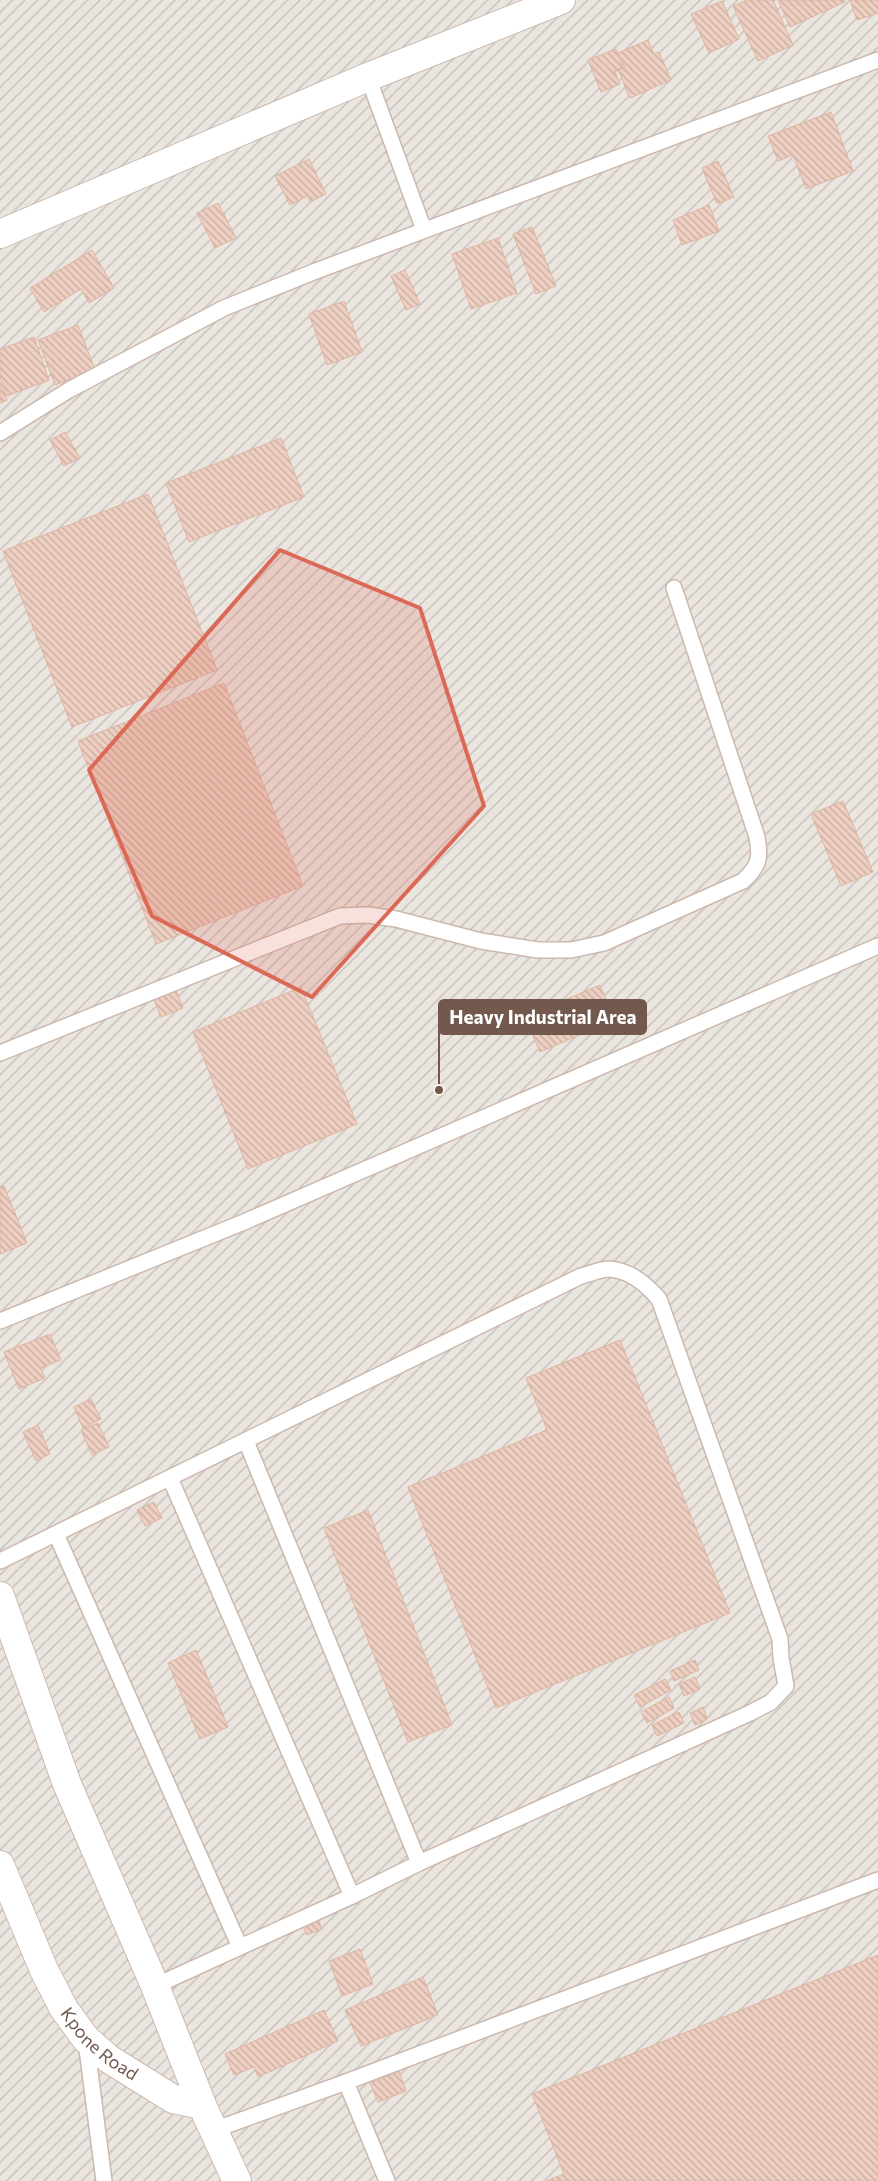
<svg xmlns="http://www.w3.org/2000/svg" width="878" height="2181" font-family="Commissioner,sans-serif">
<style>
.industrial{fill:url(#industrial-furrows)}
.building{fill:url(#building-back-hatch);stroke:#dfb5a2}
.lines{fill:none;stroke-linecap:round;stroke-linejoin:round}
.lane-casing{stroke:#ccb9ae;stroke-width:18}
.street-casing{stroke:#ccb9ae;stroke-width:30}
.secondary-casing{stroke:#d0bbae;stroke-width:30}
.lane{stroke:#fff;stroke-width:15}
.street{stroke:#fff;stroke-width:28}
.secondary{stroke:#fff;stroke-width:28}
.marked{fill:#db6956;fill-opacity:0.2;stroke:#db6956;stroke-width:4;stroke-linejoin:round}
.labels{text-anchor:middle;stroke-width:4;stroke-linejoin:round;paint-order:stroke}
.street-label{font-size:18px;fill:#72584d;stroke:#fef6ed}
.leader{fill:none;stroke:#72584d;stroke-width:2}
.callout-dot{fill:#72584d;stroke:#fef6ed;stroke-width:2}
.callout{fill:#72584d;stroke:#72584d;stroke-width:2}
.callout-label{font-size:19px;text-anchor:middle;font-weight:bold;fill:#fff}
</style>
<defs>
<pattern id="industrial-furrows" width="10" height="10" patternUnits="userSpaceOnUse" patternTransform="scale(1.25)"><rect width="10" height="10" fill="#ebe5e0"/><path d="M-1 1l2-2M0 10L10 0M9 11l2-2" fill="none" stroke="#c3bcb8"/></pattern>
<pattern id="building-back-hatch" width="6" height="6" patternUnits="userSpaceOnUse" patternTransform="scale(1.25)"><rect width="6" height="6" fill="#eecfc1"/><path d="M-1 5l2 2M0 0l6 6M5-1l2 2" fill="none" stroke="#c5ab9f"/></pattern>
</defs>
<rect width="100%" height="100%" fill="#fbf1e7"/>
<rect class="industrial" x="0" y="0" width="878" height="2181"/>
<g class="building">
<polygon points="747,0 773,0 793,45 758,61 733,6"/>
<polygon points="778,0 844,0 845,2 790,27"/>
<polygon points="850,0 878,0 878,13 857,20"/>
<polygon points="722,1 739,39 709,53 691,14"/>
<polygon points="648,40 654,54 659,52 671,80 630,98 618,70 625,67 618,53"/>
<polygon points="616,49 623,67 615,71 620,84 601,92 588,60"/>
<polygon points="831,112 853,171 806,189 793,155 778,161 768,136"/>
<polygon points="309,159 326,194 310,202 308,196 290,205 275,176"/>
<polygon points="718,161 734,197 717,204 702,168"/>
<polygon points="218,203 236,238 215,248 197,213"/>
<polygon points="709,205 719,231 682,245 673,220"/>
<polygon points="532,227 556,286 536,294 513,234"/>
<polygon points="498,238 517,293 471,309 452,254"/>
<polygon points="92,250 114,288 89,303 81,289 44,312 30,288"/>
<polygon points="405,270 420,304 406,310 391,276"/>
<polygon points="344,301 362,352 327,365 309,314"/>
<polygon points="78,325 95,370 55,385 38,340"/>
<polygon points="34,337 49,380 7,396 0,377 0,349"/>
<polygon points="0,382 7,400 0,403"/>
<polygon points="65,432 80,458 64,466 50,440"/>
<polygon points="281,438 304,497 189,542 166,483"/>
<polygon points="148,494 217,670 72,727 3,551"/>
<polygon points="224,683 303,886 156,944 78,741"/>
<polygon points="843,801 873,872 841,886 811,814"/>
<polygon points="600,985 615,1020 540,1052 525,1017"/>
<polygon points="301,987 357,1124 248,1169 193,1032"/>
<polygon points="176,991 183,1008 161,1017 154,999"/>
<polygon points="4,1186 27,1243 0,1254 0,1187"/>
<polygon points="50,1334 61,1360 41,1368 45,1378 19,1389 4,1352"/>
<polygon points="620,1340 730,1613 496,1708 408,1487 547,1430 526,1378"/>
<polygon points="91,1399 101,1419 83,1428 74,1407"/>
<polygon points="98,1423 109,1447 92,1455 81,1430"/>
<polygon points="38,1425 50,1454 36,1461 23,1432"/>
<polygon points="154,1502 162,1518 145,1526 137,1510"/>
<polygon points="368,1510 452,1725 408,1742 324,1528"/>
<polygon points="196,1650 228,1727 200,1739 168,1663"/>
<polygon points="695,1660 699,1670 674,1681 670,1671"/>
<polygon points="695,1677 700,1689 684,1696 679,1684"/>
<polygon points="665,1679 671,1690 640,1707 634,1695"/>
<polygon points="669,1697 674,1708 647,1723 641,1712"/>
<polygon points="703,1707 707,1719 695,1725 690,1713"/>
<polygon points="679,1712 684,1723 657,1736 652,1725"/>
<polygon points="316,1913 322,1929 307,1935 300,1919"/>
<polygon points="360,1949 373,1984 342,1996 329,1961"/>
<polygon points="878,1955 878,2181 546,2181 564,2174 532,2094"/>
<polygon points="423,1977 438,2015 361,2046 345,2010"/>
<polygon points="324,2010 338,2041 258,2077 254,2067 234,2075 225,2054"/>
<polygon points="399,2071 406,2091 378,2102 370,2083"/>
</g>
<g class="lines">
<defs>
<g id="lane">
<polyline points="368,77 424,230"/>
<polyline points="0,433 69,390 224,308 316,271 878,60"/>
<path d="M0,1053L340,916L368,915L396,919L481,941L538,950H571L604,943L743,881C759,866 761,858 757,837L674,588"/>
<polyline points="0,1321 244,1222 878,946"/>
<polyline points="246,1441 419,1863"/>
<polyline points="170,1478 352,1896"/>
<polyline points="56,1534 240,1947"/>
<path d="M0,1561L581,1276C590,1274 600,1269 609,1269C630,1270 646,1284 659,1299L780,1639L781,1658L786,1686L771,1702L750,1713L419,1863L352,1896L155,1986"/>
<polyline points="86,2041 104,2181"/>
<polyline points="346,2082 878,1880"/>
<polyline points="214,2130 346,2082 387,2181"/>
</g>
<g id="street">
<polyline points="0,234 368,77 561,0"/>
<polyline points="0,1596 67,1784 155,1986 202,2105"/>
</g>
<g id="secondary">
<path id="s1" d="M0,1865L44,1970L64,2009L86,2039L109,2059L173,2099L202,2105L237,2181"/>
</g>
</defs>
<use href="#lane" class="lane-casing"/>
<use href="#street" class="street-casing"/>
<use href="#secondary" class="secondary-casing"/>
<use href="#lane" class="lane"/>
<use href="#street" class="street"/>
<use href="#secondary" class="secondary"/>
</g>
<path class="marked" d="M280,550L420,608L484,806L312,997L152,916L89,770Z"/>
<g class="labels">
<g class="street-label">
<text dy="6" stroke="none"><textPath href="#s1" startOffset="208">Kpone Road</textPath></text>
</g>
</g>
<path class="leader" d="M439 1090L439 1017"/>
<circle class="callout-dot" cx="439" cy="1090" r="5"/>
<rect class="callout" x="439" y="1000" width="207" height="34" rx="5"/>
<g class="callout-label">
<text x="543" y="1024">Heavy Industrial Area</text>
</g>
</svg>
